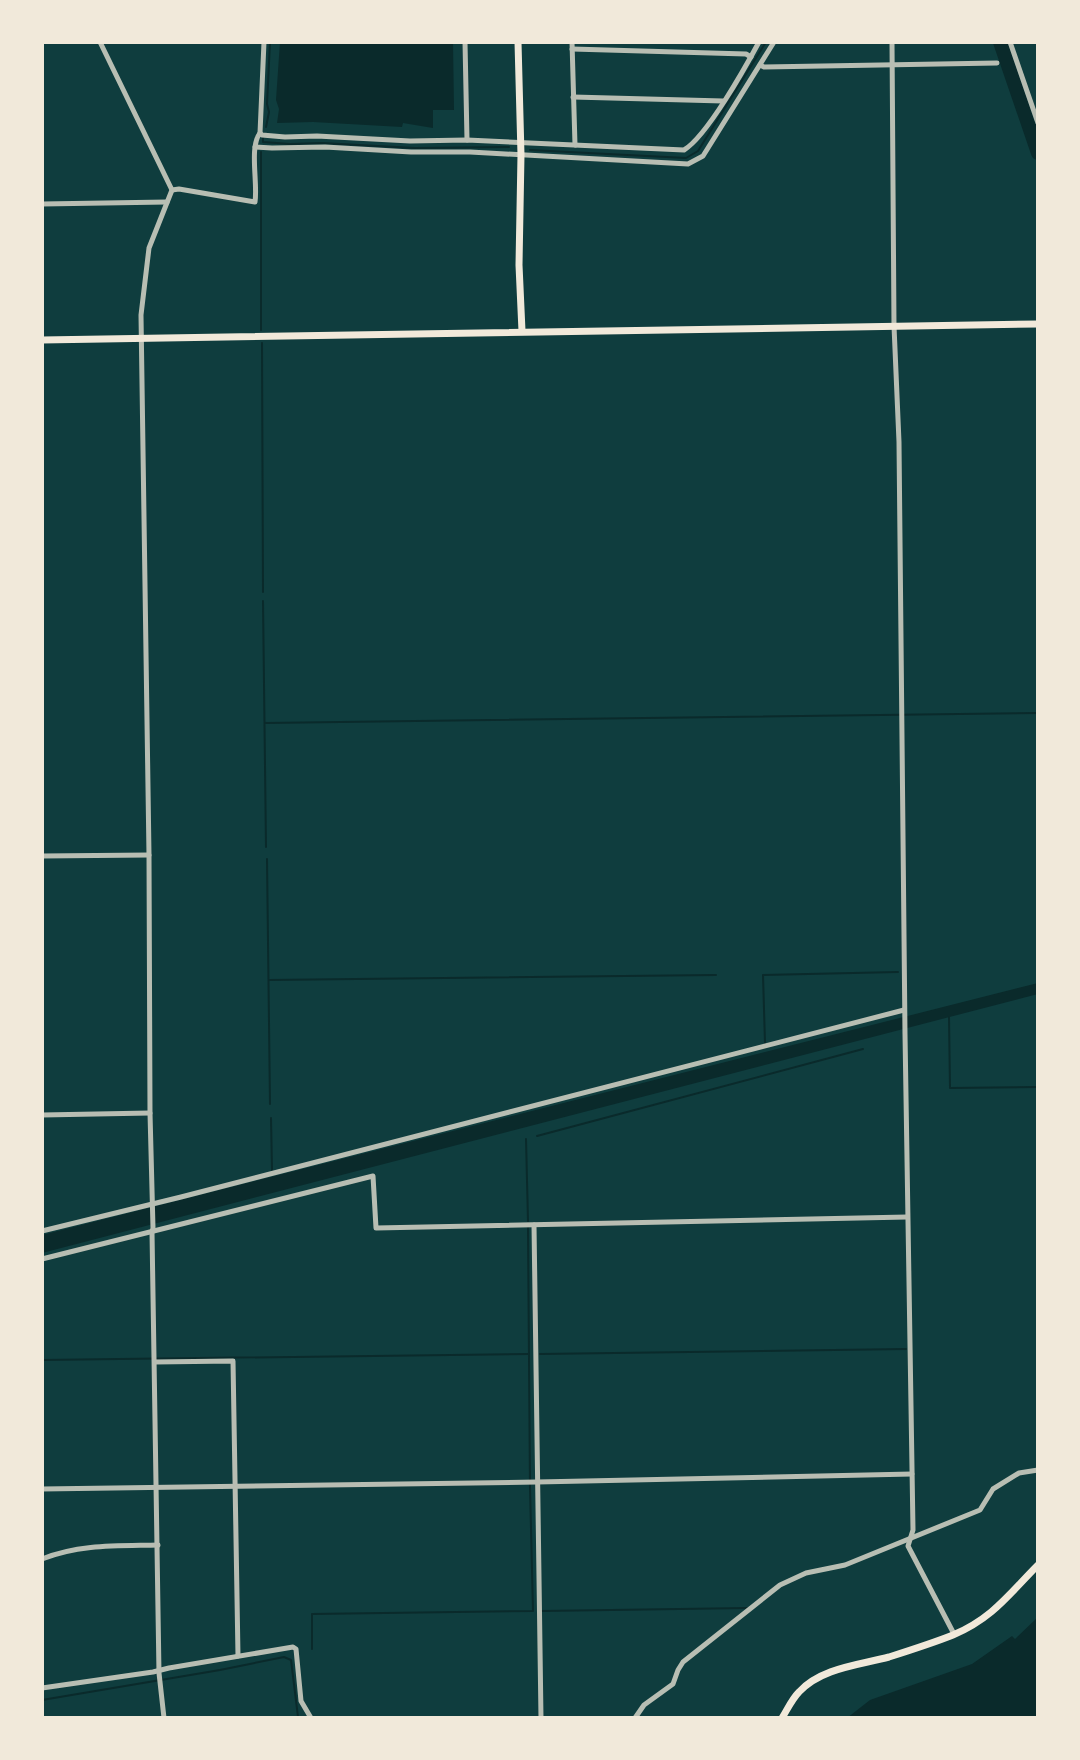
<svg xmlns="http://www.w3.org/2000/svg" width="1080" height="1760" font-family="'Golos Text',sans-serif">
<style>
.water{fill:#0a2a2b}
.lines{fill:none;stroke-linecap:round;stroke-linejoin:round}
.stream{stroke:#0a2a2b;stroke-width:2}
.river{stroke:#0a2a2b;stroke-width:14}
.minor{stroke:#b8beb3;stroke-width:5}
.secondary{stroke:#f1e9da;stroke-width:7}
</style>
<rect width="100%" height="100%" fill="#0f3d3e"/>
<g class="water">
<polygon points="280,42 453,42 454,110 433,110 433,128 403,123 402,127 313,122 277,123 279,109 276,100"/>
<polygon points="1038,983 1038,994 42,1253 42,1235"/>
<polygon points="1038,1617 1038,1718 847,1718 870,1700 972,1664 1012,1636 1015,1639"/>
</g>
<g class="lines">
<g class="stream">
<polyline points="266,127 269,112 267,104 270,42"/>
<polyline points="263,138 263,142 290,144 322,143 415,148 509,147"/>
<polyline points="530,150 686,158 698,151 766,42"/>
<polyline points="261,152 261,330"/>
<polyline points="262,343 263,592"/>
<polyline points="263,601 266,847"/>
<polyline points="265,723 1038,713"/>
<polyline points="267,859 270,1104"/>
<polyline points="269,980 716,975"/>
<polyline points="949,1017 950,1088 1038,1087"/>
<polyline points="765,1043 763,975 898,972"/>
<polyline points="271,1118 272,1170"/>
<polyline points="537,1136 863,1049"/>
<polyline points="526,1139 528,1221"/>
<polyline points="540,1354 906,1349"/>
<polyline points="42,1360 529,1354"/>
<polyline points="542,1611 748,1608"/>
<polyline points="312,1649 312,1614 533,1611 530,1487 528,1228"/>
<polyline points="42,1700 220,1670 284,1657 291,1660 298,1717"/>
</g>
<polyline class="river" points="1000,42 1038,153"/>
<g class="minor">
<polyline points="100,42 172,190 149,248 141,315 149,855 150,1113 153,1228 152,1232 159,1673 164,1718"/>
<polyline points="465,42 467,140"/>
<polyline points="572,42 575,145"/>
<polyline points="892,42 894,326 899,442 905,1034 913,1530 908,1546 954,1634"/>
<polyline points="1010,42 1038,123"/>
<polyline points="572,49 746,54 751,57"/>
<polyline points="760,65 764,67 997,63"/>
<polyline points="573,97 723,101"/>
<path d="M260,133L262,135L285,137L317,136L410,141L467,140L684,150C707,136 745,68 759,42"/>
<polyline points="255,147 272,148 325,147 411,152 470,152 688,164 703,156 774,42"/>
<path d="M172,190L179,189L255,202C258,183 249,147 260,133L264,42"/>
<polyline points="42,204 167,202"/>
<polyline points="42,856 149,855"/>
<polyline points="42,1115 150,1113"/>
<polyline points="534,1225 541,1718"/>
<polyline points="42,1231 181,1197 904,1010"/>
<polyline points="42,1259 373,1176 376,1228 907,1217"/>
<polyline points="155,1362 233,1361 238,1656"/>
<polyline points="42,1489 537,1482 912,1474"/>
<path d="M42,1559C80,1544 118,1546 158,1545"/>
<polyline points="42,1688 153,1672 169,1668 293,1647 296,1649 301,1701 311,1718"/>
<polyline points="635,1718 644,1705 673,1684 678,1670 683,1662 780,1585 806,1573 845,1565 980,1510 993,1489 1019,1473 1038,1470"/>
</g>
<g class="secondary">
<polyline points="518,42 521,155 519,265 522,331"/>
<polyline points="42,340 1038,324"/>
<path d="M782,1718C787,1710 792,1699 799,1692C821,1668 859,1665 889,1657C911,1650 933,1643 953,1635C993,1618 1009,1594 1038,1565"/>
</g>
</g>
<rect width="1080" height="1760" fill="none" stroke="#f1e9da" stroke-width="88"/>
</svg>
